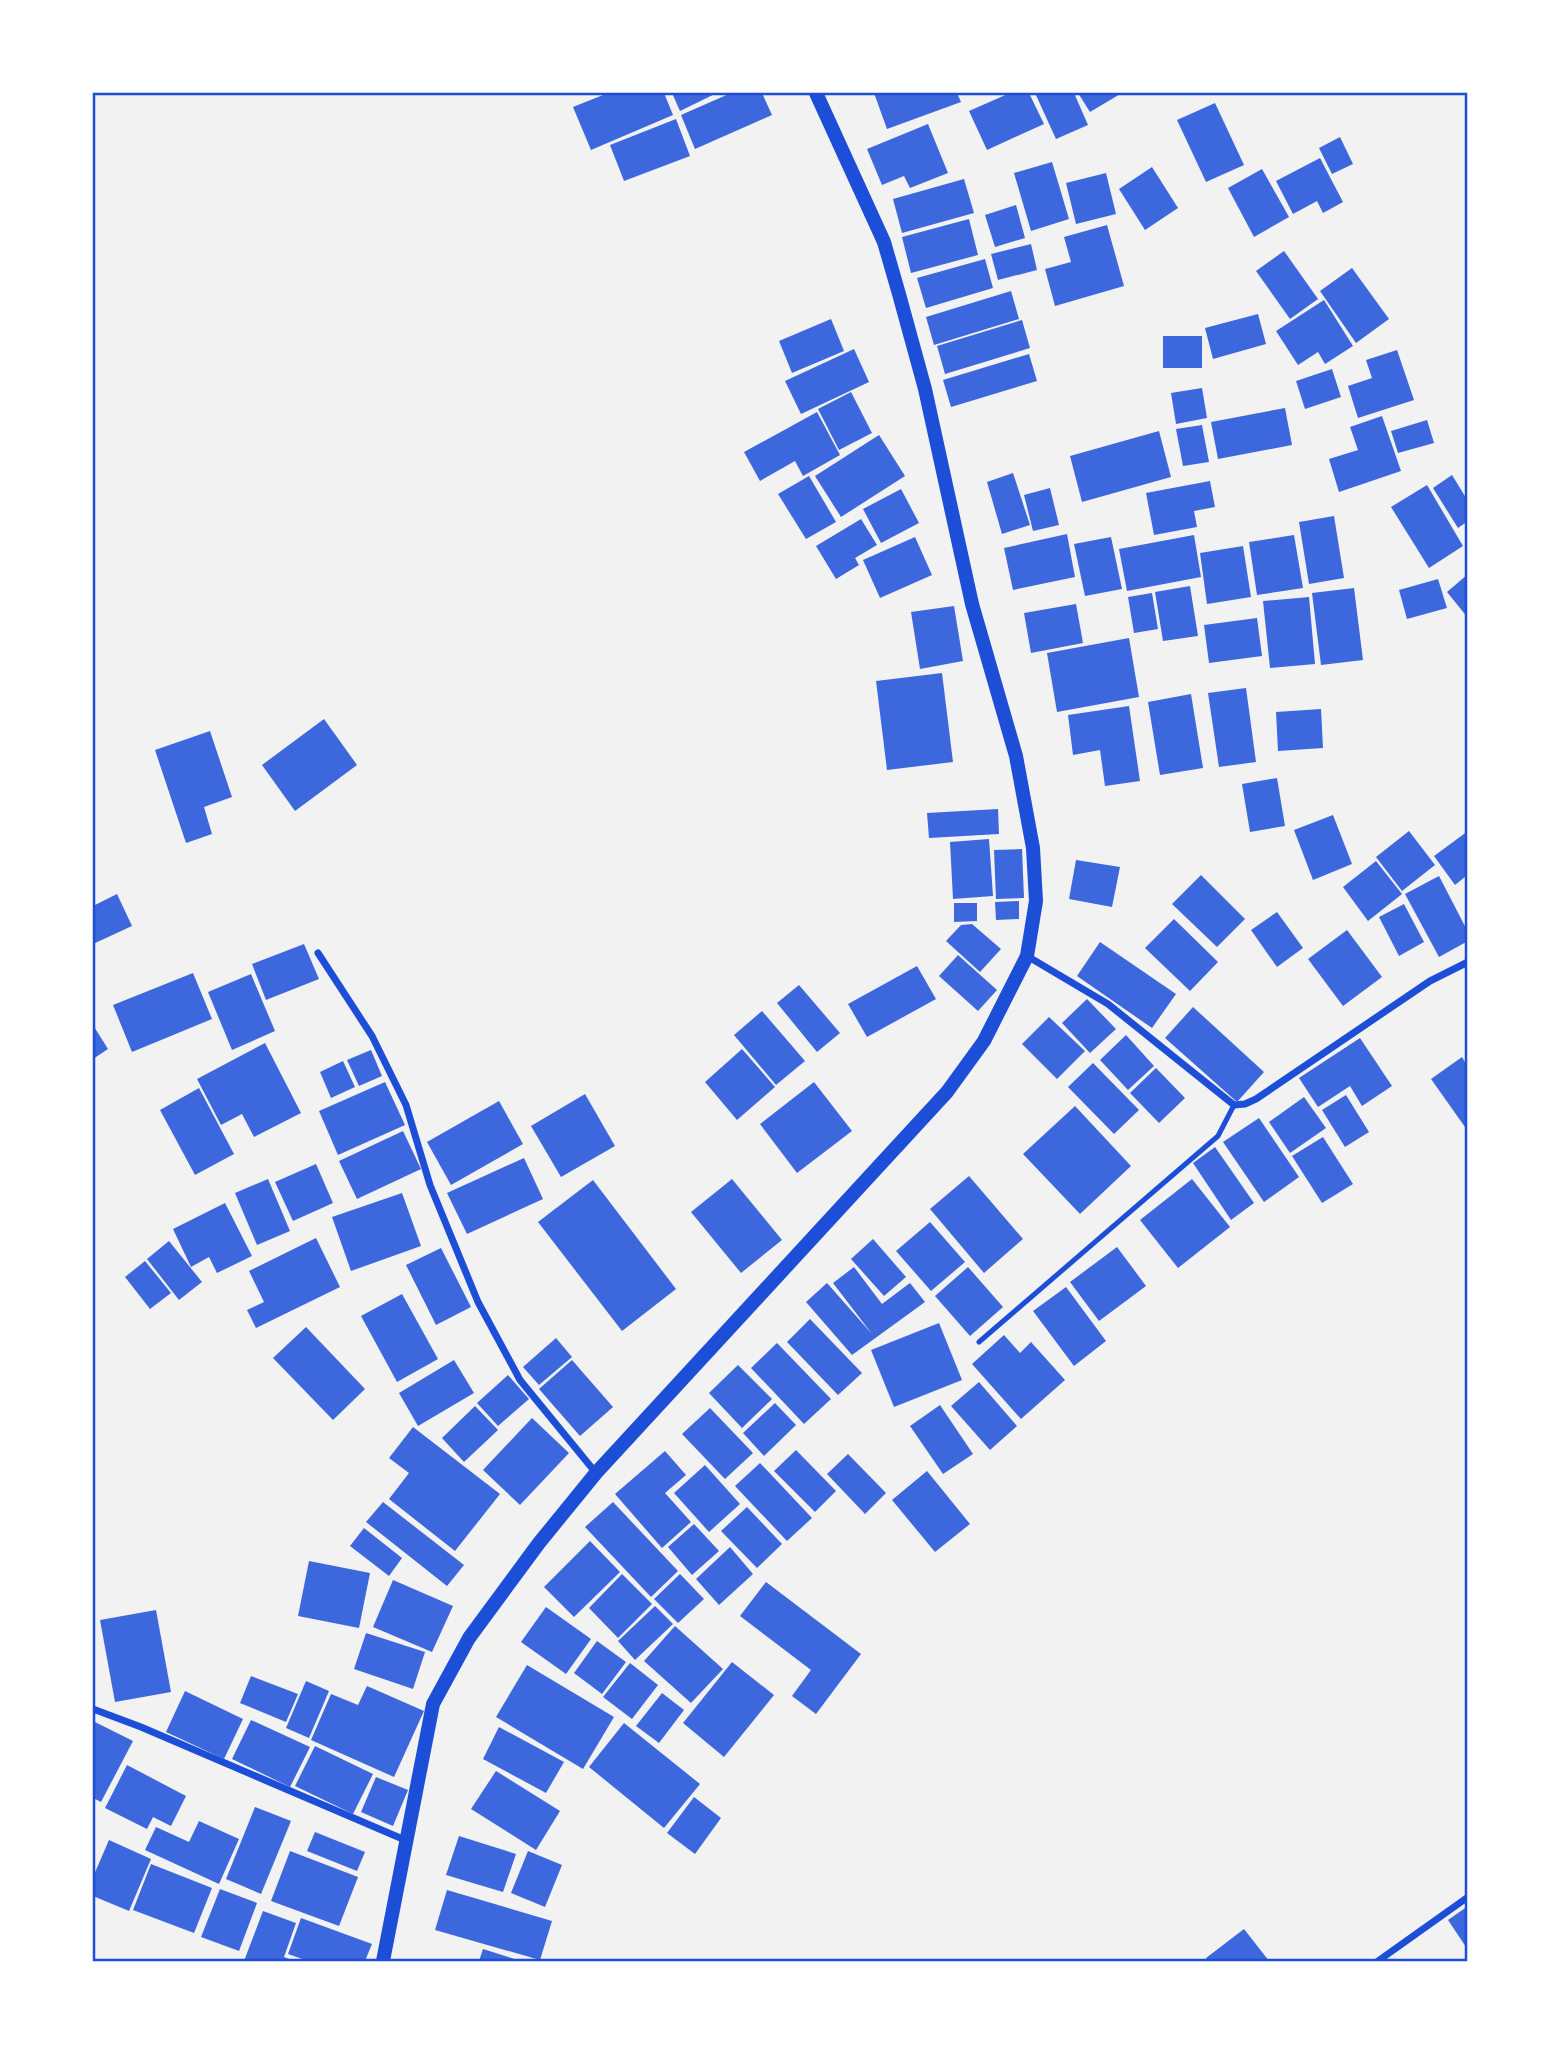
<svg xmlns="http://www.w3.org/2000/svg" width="1561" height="2054" font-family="Lora,serif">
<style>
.building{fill:#3d67dc}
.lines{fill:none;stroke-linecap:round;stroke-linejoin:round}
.service{stroke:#1d4ed8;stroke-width:5}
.minor{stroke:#1d4ed8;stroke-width:7}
.secondary{stroke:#1d4ed8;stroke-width:14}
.neatline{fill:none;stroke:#1d4ed8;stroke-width:2.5}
</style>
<rect width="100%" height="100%" fill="#f2f2f2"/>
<g class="building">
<polygon points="608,93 664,93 673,115 591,150 573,107"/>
<polygon points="672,93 717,93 680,111"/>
<polygon points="731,93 762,93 772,115 695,149 681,115"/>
<polygon points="874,93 957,93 961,102 887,129"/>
<polygon points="1010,93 1029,93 1044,124 987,150 969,111"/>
<polygon points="1035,93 1074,93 1088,125 1056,139"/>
<polygon points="1078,93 1122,93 1090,112"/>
<polygon points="1215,103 1244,165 1206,182 1177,120"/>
<polygon points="676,119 690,156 624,181 610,145"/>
<polygon points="928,124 948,173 910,188 904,176 882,185 867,149"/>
<polygon points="1340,137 1353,164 1332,174 1319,148"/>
<polygon points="1320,158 1343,202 1323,213 1317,201 1293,214 1276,181"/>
<polygon points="1052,162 1069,219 1031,231 1014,173"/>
<polygon points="1152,167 1178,208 1145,230 1119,189"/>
<polygon points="1262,169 1289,217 1254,237 1228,188"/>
<polygon points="1106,173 1116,214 1076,224 1066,183"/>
<polygon points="964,179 974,213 902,233 893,199"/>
<polygon points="1016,205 1025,238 995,247 985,215"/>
<polygon points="969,219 978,255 911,273 902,237"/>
<polygon points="1107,225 1124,286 1055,306 1045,269 1071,262 1064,237"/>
<polygon points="1031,244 1037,270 998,280 991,254"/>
<polygon points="1284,251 1318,299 1290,319 1256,271"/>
<polygon points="985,259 993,288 926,308 917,278"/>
<polygon points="1352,268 1389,319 1356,343 1320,291"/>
<polygon points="1011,291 1019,319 934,345 926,317"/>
<polygon points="1324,300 1353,346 1325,364 1318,352 1298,365 1276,331"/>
<polygon points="1258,314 1266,344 1213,359 1205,328"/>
<polygon points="831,319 844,351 792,373 779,341"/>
<polygon points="1022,320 1030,348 945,374 937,346"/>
<rect x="1163" y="336" width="39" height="32"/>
<polygon points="854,349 869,382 801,414 785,381"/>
<polygon points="1397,350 1414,400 1358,418 1348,386 1372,378 1366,360"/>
<polygon points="1029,354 1037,381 951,407 943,380"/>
<polygon points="1332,369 1341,397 1305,409 1296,381"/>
<polygon points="1202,388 1207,418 1176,424 1171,393"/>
<polygon points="851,392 872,433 839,450 818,409"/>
<polygon points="1285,408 1292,445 1218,459 1211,422"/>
<polygon points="817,412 840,455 803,476 795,461 760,481 744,452"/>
<polygon points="1382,416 1401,471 1339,492 1329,459 1358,450 1350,427"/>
<polygon points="1427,420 1434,443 1398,453 1391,431"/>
<polygon points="1202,425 1209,462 1183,466 1176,429"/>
<polygon points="1159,431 1171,477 1082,502 1070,456"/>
<polygon points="879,435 905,476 841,517 815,476"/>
<polygon points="1013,473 1030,525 1002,534 987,482"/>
<polygon points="1452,475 1468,501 1468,521 1458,528 1433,488"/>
<polygon points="809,476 836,522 806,539 778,494"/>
<polygon points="1210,481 1215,507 1194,511 1197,527 1154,535 1146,493"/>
<polygon points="1427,485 1463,546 1429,568 1391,507"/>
<polygon points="1050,488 1059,525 1033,531 1024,495"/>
<polygon points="901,489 919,523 881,543 863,509"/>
<polygon points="1334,516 1344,578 1309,584 1299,522"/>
<polygon points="861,519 877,545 855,558 859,565 836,579 816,546"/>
<polygon points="1067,534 1075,577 1013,590 1004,548"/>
<polygon points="1194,535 1201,577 1127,591 1119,549"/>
<polygon points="1294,535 1303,588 1257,595 1249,542"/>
<polygon points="915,537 932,575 880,598 863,560"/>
<polygon points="1111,537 1122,589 1085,596 1074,544"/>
<polygon points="1243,546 1251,597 1207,604 1200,553"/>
<polygon points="1468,574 1468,618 1447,592"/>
<polygon points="1438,579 1447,608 1407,619 1399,590"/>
<polygon points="1190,586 1198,636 1163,641 1155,592"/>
<polygon points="1354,588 1363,660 1321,665 1312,593"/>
<polygon points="1152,593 1158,629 1134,633 1128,597"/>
<polygon points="1309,597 1315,664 1270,668 1263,601"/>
<polygon points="1076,604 1083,643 1031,653 1024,613"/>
<polygon points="954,606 963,661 920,669 911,612"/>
<polygon points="1257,618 1262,656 1209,663 1204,625"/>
<polygon points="1129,638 1139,697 1057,712 1047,653"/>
<polygon points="942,673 953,762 887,770 876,681"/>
<polygon points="1246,688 1256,762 1219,767 1208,693"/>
<polygon points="1191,694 1203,768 1160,775 1148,702"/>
<polygon points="1129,706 1140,781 1105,786 1100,750 1073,755 1068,715"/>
<polygon points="1321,709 1323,748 1278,751 1276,712"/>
<polygon points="324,719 357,765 295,811 262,765"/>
<polygon points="210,731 232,797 204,807 212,834 186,843 155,750"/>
<polygon points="1277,778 1285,826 1250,832 1242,784"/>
<polygon points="998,809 999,834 929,838 927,813"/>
<polygon points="1333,815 1352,864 1313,880 1294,830"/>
<polygon points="1409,831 1435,865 1402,891 1376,857"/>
<polygon points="1468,831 1468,882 1465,877 1455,885 1434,856"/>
<polygon points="989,839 993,896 953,899 950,842"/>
<polygon points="1022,849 1024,898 996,899 994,850"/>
<polygon points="1076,860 1120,867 1112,907 1069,899"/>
<polygon points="1376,861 1402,894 1368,921 1343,887"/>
<polygon points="1201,875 1245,919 1217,947 1172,904"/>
<polygon points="1439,876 1468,932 1468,941 1439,957 1405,894"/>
<polygon points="117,894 132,926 93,944 93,906"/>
<polygon points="1019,901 1019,919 996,920 995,902"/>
<polygon points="954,903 977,903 977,921 954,922"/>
<polygon points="1404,904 1424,942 1399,956 1379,917"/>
<polygon points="1277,912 1303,948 1277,967 1251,930"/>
<polygon points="1174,919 1218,962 1190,991 1145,948"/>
<polygon points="972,924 1001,949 980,972 946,941 961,925"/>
<polygon points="1347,930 1382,977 1343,1006 1308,959"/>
<polygon points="1100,942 1176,994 1152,1028 1077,976"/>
<polygon points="304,944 319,979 266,1000 252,964"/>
<polygon points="958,955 997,990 978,1011 939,976"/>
<polygon points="917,966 936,999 867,1037 848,1004"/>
<polygon points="193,973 212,1019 132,1052 113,1005"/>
<polygon points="251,974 275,1031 232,1050 208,992"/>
<polygon points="799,985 840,1033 817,1052 777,1003"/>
<polygon points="1087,999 1116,1029 1090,1053 1062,1023"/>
<polygon points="1193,1007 1264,1072 1237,1102 1165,1038"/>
<polygon points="762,1011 805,1061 776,1085 734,1035"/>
<polygon points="1049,1017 1085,1051 1057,1079 1022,1044"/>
<polygon points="93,1025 108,1049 93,1059"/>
<polygon points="1126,1035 1154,1066 1128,1090 1100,1060"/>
<polygon points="1360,1038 1392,1086 1362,1106 1350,1086 1318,1107 1299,1078"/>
<polygon points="265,1043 301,1113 254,1137 242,1114 221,1125 197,1079"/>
<polygon points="742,1049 775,1087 737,1120 705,1082"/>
<polygon points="371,1050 382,1076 359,1086 347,1060"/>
<polygon points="1462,1057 1468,1067 1468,1125 1465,1127 1431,1079"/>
<polygon points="343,1061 355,1087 331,1098 320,1072"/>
<polygon points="1093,1063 1139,1110 1114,1134 1068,1087"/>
<polygon points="1156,1068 1185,1098 1159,1123 1130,1093"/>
<polygon points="385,1082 405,1125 338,1155 319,1111"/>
<polygon points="814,1082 852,1131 797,1173 760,1124"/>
<polygon points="199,1088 234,1154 195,1175 160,1110"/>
<polygon points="585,1094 615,1146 561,1177 531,1126"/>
<polygon points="1346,1095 1369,1132 1345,1147 1322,1110"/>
<polygon points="1304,1097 1326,1128 1290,1153 1269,1122"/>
<polygon points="499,1101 523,1144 451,1185 427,1142"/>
<polygon points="1075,1106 1131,1166 1080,1214 1023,1154"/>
<polygon points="1259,1118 1299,1177 1264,1202 1223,1142"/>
<polygon points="403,1131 421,1169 357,1199 339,1161"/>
<polygon points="1323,1137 1353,1184 1322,1203 1292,1156"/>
<polygon points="1215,1147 1254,1203 1231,1220 1193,1163"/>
<polygon points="524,1158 543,1199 467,1234 447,1193"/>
<polygon points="316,1164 333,1203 293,1221 275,1182"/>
<polygon points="969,1176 1023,1239 984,1273 930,1209"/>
<polygon points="268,1179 290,1231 257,1245 235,1193"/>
<polygon points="732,1179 782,1240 741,1273 691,1212"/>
<polygon points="1192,1179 1230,1227 1178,1268 1140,1220"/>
<polygon points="593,1180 676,1289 622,1331 538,1222"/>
<polygon points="402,1193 421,1246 351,1271 332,1217"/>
<polygon points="225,1203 252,1256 217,1273 209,1257 191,1267 173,1229"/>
<polygon points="930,1222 965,1262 931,1291 896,1251"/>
<polygon points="316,1238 340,1287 256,1328 247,1310 264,1302 249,1271"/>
<polygon points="873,1239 906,1277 884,1296 851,1259"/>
<polygon points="169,1241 202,1282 179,1300 147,1259"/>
<polygon points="1117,1247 1146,1286 1099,1321 1070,1282"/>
<polygon points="441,1248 471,1307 436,1325 406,1265"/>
<polygon points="145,1261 171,1293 150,1309 125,1277"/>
<polygon points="854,1267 882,1304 910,1283 925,1302 852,1355 806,1302 827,1283 872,1334 833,1283"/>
<polygon points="968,1267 1003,1307 970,1336 935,1296"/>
<polygon points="1066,1287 1106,1341 1074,1366 1033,1311"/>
<polygon points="402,1294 438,1359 397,1382 361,1316"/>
<polygon points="810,1319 862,1373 838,1395 787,1342"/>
<polygon points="939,1323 962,1380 894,1407 871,1350"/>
<polygon points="306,1327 365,1389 333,1420 273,1358"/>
<polygon points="1004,1335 1020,1353 1031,1342 1065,1380 1021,1419 972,1364"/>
<polygon points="556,1338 572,1357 539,1385 523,1367"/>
<polygon points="777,1343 831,1399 804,1424 751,1368"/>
<polygon points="454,1360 474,1393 418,1426 399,1393"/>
<polygon points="572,1360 613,1407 580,1436 539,1389"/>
<polygon points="738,1365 772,1399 742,1428 709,1393"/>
<polygon points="508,1375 529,1399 498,1426 477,1403"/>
<polygon points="979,1382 1017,1426 990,1450 951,1406"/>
<polygon points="775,1403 796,1425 764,1456 743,1433"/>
<polygon points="940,1405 973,1454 943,1474 910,1426"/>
<polygon points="475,1406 498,1430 464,1462 442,1438"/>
<polygon points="710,1408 753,1453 725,1479 682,1434"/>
<polygon points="532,1418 569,1453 520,1505 483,1470"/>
<polygon points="413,1427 500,1494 455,1551 389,1499 409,1473 389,1458"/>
<polygon points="796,1450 836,1491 815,1512 774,1471"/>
<polygon points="665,1451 686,1475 665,1493 691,1522 662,1548 615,1494"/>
<polygon points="848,1454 886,1493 865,1514 827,1474"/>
<polygon points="760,1463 812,1518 787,1541 735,1486"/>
<polygon points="705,1465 740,1504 709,1532 674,1493"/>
<polygon points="927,1471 970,1524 935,1552 892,1500"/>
<polygon points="383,1502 464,1565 447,1586 366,1522"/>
<polygon points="613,1502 678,1571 651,1597 585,1527"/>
<polygon points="747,1507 782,1544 757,1568 721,1531"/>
<polygon points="694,1524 719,1551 692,1575 668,1547"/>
<polygon points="364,1528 402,1558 389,1576 350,1546"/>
<polygon points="590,1541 620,1572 574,1617 544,1587"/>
<polygon points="730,1547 753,1574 719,1605 696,1579"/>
<polygon points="309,1561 370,1573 359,1628 298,1616"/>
<polygon points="622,1574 652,1604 618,1638 589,1608"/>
<polygon points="680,1574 704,1599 678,1623 654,1599"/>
<polygon points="393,1580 453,1606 432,1652 373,1627"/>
<polygon points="766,1582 861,1654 816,1714 792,1696 811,1670 740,1616"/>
<polygon points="655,1606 673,1624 635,1660 618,1641"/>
<polygon points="546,1607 591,1639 566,1674 521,1642"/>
<polygon points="156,1610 171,1692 115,1702 100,1620"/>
<polygon points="675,1626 723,1669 691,1703 644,1661"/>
<polygon points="366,1633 425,1652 413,1689 354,1669"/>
<polygon points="597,1641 626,1662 602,1694 574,1673"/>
<polygon points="732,1662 774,1695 724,1757 683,1723"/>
<polygon points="630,1663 658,1685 632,1719 603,1697"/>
<polygon points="527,1665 614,1717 583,1769 496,1717"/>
<polygon points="251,1676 298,1694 286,1722 240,1703"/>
<polygon points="306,1681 329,1691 309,1738 286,1728"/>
<polygon points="367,1686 424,1711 394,1777 311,1740 331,1694 358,1705"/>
<polygon points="185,1691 243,1719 224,1759 166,1732"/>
<polygon points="662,1693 684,1710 659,1743 636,1726"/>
<polygon points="251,1720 310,1747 290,1787 232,1759"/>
<polygon points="93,1721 133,1741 101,1802 93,1798"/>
<polygon points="624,1723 700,1784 664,1828 589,1767"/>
<polygon points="499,1727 564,1762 546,1793 483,1759"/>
<polygon points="315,1746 373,1774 353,1814 295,1786"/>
<polygon points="127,1765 186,1796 171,1826 153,1817 147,1829 105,1808"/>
<polygon points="496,1771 560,1811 536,1850 471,1809"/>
<polygon points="376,1777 408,1790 393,1826 361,1812"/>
<polygon points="694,1797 721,1818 695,1854 667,1833"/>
<polygon points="255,1807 291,1821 261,1894 226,1879"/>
<polygon points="199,1821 239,1839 219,1884 145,1850 156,1827 189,1842"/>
<polygon points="315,1832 365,1852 357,1871 307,1851"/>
<polygon points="459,1836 516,1854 503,1892 446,1875"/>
<polygon points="109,1840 151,1859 129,1911 93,1896 93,1877"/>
<polygon points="290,1851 358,1877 339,1926 271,1901"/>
<polygon points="528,1851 562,1865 545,1907 511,1893"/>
<polygon points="151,1864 212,1888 194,1933 133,1910"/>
<polygon points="220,1889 257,1903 239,1951 201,1937"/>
<polygon points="447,1890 552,1921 540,1960 435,1930"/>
<polygon points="1468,1906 1468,1950 1448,1920"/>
<polygon points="263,1911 296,1923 284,1957 294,1961 244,1961"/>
<polygon points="301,1918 372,1944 365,1961 308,1961 288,1954"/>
<polygon points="1244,1929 1269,1961 1208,1961 1206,1958"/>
<polygon points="483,1949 521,1961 479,1961"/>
</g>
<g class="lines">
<polyline class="service" points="979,1342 1218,1136 1234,1105"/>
<g class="minor">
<polyline points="318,953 372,1036 406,1105 430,1185 478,1302 520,1380 596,1473"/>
<polyline points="1027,956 1108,1004 1234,1105 1245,1104 1256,1099 1430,981 1468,962"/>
<polyline points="93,1709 141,1727 405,1840"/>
<polyline points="1378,1961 1468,1897"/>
</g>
<polyline class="secondary" points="383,1961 433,1704 469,1638 539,1543 596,1473 947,1092 984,1041 1027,956 1036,901 1033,848 1016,756 972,604 925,389 899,294 884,242 816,93"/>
</g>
<rect width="1561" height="2054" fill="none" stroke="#ffffff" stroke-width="189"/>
<rect x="94" y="94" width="1372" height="1866" class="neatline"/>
</svg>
